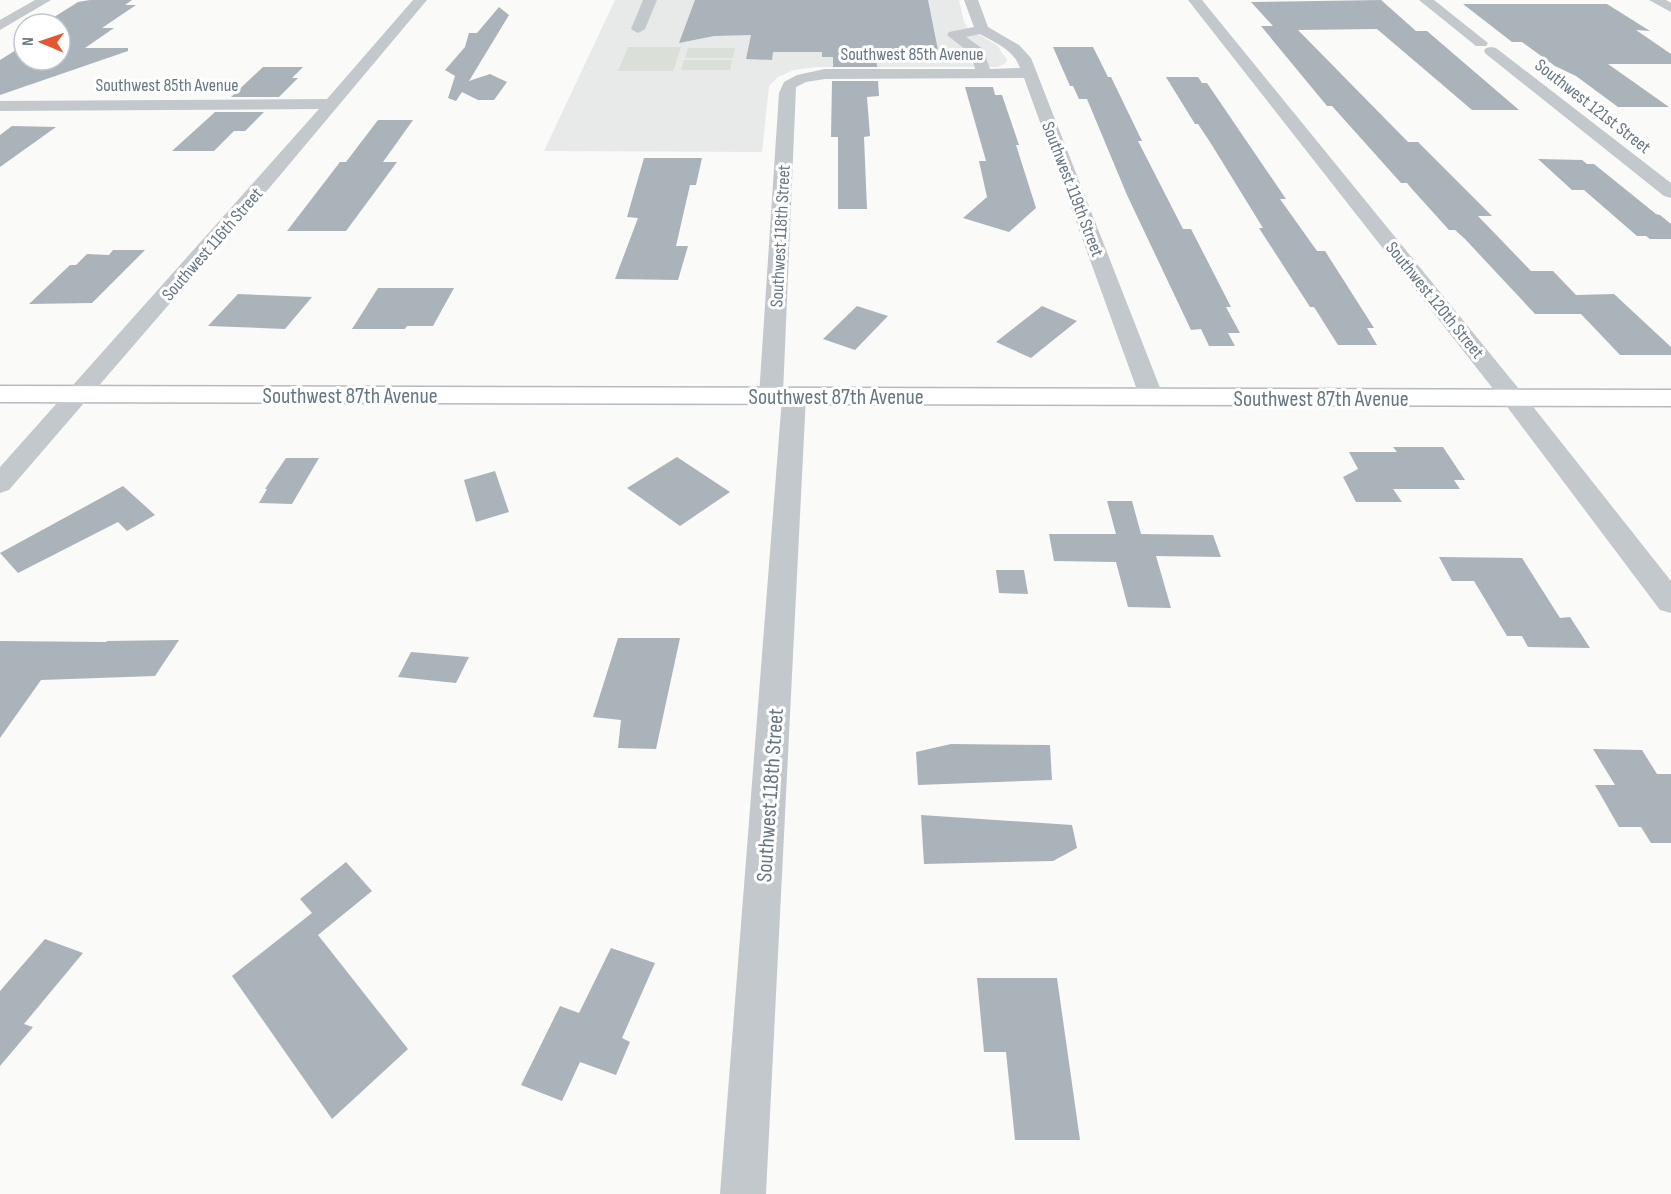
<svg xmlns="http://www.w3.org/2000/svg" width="1671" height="1194" font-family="'Sofia Sans Condensed',sans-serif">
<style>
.built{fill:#e8e9e9}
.green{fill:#dadfd7}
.building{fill:#aab3b9}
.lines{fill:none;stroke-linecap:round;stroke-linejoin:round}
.major-casing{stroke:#b5babe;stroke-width:3}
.minor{fill:#c3c8cc;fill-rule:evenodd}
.major{fill:#fff;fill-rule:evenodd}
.labels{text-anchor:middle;stroke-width:6;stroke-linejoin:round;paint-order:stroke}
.far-street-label{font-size:18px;fill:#657683;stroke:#fff}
.street-label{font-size:22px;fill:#657683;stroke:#fff}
</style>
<rect width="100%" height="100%" fill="#fafaf8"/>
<polygon class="built" points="615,0 959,0 964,22 968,28 997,45 1007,60 1005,64 997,67 818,67 794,70 778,77 769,86 762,152 544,151"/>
<g class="green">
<polygon points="628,47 681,47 673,71 618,71"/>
<polygon points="688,48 735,48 733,58 685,58"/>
<polygon points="684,60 732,60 730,70 681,70"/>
</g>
<g class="building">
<polygon points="90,0 132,0 125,5 136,5 102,28 114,28 85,48 128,48 128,51 0,95 0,60 24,45 24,60 60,60 60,24 43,24 78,2"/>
<polygon points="695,0 928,0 938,50 876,50 877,67 833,67 833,57 822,57 822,52 773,52 772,60 746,59 751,35 714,36 679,43"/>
<polygon points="1381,0 1416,31 1427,31 1519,110 1472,110 1377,29 1298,30 1408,142 1418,142 1492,216 1478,216 1531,271 1553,271 1576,295 1614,294 1671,347 1671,355 1620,355 1581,314 1535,314 1465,239 1455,230 1449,230 1412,189 1407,183 1401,183 1332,106 1327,106 1261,26 1273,26 1251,2"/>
<polygon points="1463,4 1607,4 1650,31 1636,30 1671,54 1671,64 1608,64 1669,107 1618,107 1576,76 1555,66 1522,42 1512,42"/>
<polygon points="499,7 509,15 469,81 490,74 507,82 494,100 478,100 462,92 456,101 448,98 455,76 445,70 465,47 469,33 477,33"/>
<polygon points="1053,47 1093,47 1108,77 1111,77 1142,141 1138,141 1183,229 1191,229 1231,307 1226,307 1240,333 1228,333 1235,346 1209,346 1201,329 1191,330 1127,195 1087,99 1079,99 1073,86 1070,86"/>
<polygon points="263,67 303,67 292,78 298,78 279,97 231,97"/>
<polygon points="1166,77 1198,77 1202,83 1207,83 1286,199 1280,199 1317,251 1325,251 1374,328 1367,328 1377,345 1338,345 1314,307 1310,307 1259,228 1263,228 1210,142 1198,124 1195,124"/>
<polygon points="832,81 878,81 879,96 867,97 870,136 864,137 867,209 838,209 838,137 831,137"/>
<polygon points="965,87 993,87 995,95 1002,95 1019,145 1016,145 1036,208 1009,232 963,218 987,197 979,161 986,161"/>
<polygon points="215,112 264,112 245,131 234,131 214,151 172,151"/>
<polygon points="378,120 413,120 383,162 397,162 346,231 287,231 340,162 346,162"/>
<polygon points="12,126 56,127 0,167 0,135"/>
<polygon points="644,158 702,158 696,185 690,185 676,246 688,246 678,280 615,279 638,218 627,217"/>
<polygon points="1538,159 1582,160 1587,164 1594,164 1656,214 1660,215 1671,224 1671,239 1650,239 1646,236 1637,236 1584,190 1572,190"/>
<polygon points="113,250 145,250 92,303 29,304 70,265 76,265 87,254 109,255"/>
<polygon points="378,288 454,288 433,326 407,326 405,329 352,329"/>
<polygon points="238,294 312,297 285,329 208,326"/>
<polygon points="857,306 888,316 855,350 823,339"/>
<polygon points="1042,306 1077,321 1031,358 996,342"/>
<polygon points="1393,447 1443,447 1465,480 1454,480 1460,489 1393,489 1402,502 1356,502 1343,477 1358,469 1349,452 1397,452"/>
<polygon points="677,457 730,492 680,526 627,488"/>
<polygon points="286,458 319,458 292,504 259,503 267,489 265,489"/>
<polygon points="495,471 509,512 476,522 464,480"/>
<polygon points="123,486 155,515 127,531 118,522 18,573 0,553"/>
<polygon points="1107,501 1132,501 1141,534 1213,535 1221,557 1156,556 1171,608 1128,607 1116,562 1054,561 1049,534 1116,534"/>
<polygon points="1439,557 1522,558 1560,618 1570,617 1590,648 1528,647 1522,636 1507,636 1474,581 1452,581"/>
<polygon points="996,570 1024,570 1028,594 999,593"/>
<polygon points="618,638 680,638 656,749 618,748 621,720 593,717"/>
<polygon points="179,640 155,676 41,680 0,738 0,641 106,642 107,641"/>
<polygon points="411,652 469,657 456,683 398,677"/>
<polygon points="951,744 1050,745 1052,780 918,785 916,752"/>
<polygon points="1593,749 1642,750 1657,774 1671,774 1671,843 1651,843 1641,827 1619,827 1595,785 1615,785"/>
<polygon points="921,815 1072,825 1077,848 1053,861 924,864"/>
<polygon points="346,862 372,891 318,935 408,1049 332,1119 232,976 312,913 300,899"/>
<polygon points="45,939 83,953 24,1024 33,1027 0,1066 0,991"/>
<polygon points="611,948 655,963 622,1038 630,1042 616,1075 580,1062 562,1101 521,1085 560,1006 579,1013"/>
<polygon points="977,978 1057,978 1080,1140 1015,1140 1006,1052 984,1052"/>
</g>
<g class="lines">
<defs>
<polygon id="major" points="0,386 1671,390 1671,406 0,402"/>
</defs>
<use href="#major" class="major-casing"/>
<g class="minor">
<polygon points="35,0 51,0 0,30 0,20"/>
<polygon points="413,0 427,0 271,186 9,490 0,493 0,467 319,109 0,111 0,101 327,99"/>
<polygon points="643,0 657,0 645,29 638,33 631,29"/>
<path d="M964,0H978L988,27L1019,45L1031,58L1164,398L1161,403L1152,405L1143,403L1140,398L1024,78L825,79L806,82L796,87L783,394L785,391L794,389L803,391L806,396L766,1194H720L782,398L780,401L771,403L762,401L759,396L779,93L784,82L797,75L825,69H975L971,54L947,35L949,32L974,27ZM980,34C996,43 1014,50 1020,68L990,69L983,49L966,37Z"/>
<polygon points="1188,0 1202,0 1523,394 1671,581 1671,613 1660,610 1505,404"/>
<polygon points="1419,0 1434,0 1488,43 1486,46 1476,46"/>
<polygon points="1649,0 1666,0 1671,3 1671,12"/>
<polygon points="1491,47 1496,48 1671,183 1671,198 1664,196 1486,54 1484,51 1486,48"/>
</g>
<use href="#major" class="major"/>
</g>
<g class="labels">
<g class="far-street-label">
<text x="912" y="60">Southwest 85th Avenue</text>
<text x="167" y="91">Southwest 85th Avenue</text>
<text transform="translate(1593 106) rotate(38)" y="6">Southwest 121st Street</text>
<text transform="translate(1073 189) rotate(69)" y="6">Southwest 119th Street</text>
<text transform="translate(780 236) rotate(-87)" y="6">Southwest 118th Street</text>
<text transform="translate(212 244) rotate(-49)" y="6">Southwest 116th Street</text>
<text transform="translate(1435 300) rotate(51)" y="6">Southwest 120th Street</text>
</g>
<g class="street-label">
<text x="350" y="403">Southwest 87th Avenue</text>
<text x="836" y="404">Southwest 87th Avenue</text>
<text x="1321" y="406">Southwest 87th Avenue</text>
<text transform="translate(769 795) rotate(-86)" y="8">Southwest 118th Street</text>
</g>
</g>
<g transform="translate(42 42) rotate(272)"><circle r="28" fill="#ffffff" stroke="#c1c8cd" stroke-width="1.5"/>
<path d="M0-4.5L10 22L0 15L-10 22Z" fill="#e4572e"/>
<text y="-9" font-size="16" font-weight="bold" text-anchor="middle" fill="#657683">N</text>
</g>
</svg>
